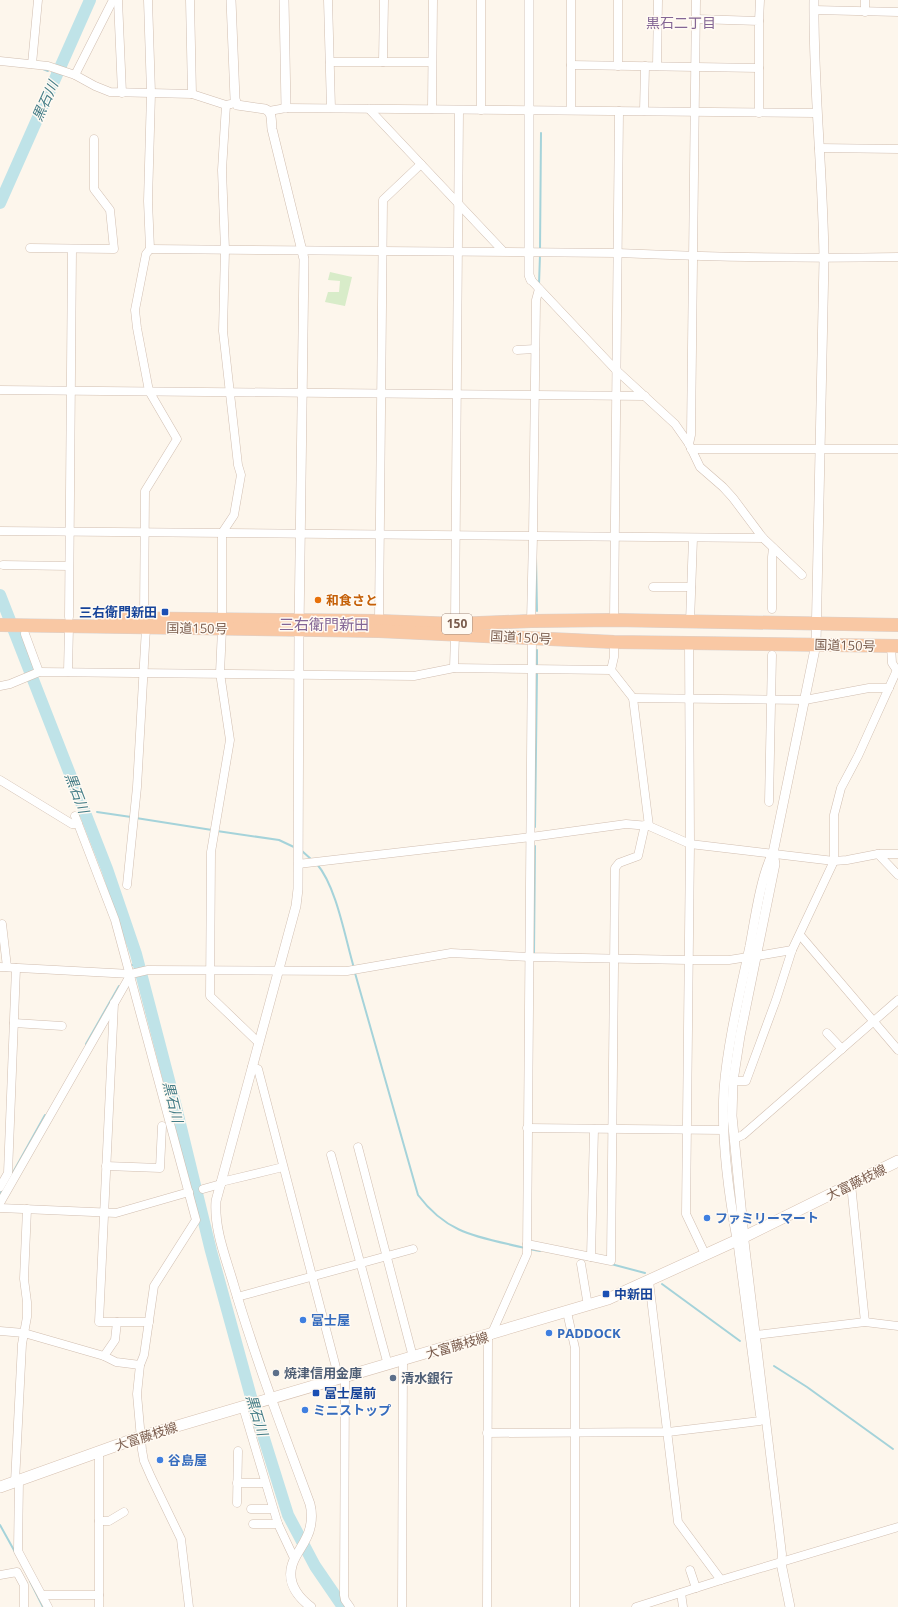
<svg xmlns="http://www.w3.org/2000/svg" width="898" height="1607" font-family="'Open Sans','Noto Sans JP',sans-serif">
<style>
.green{fill:#d8ecc9}
.lines{fill:none;stroke-linecap:round;stroke-linejoin:round}
.stream{stroke:#a5d3da;stroke-width:2}
.river{stroke:#bfe3e8;stroke-width:12}
.minor-casing{stroke:#d1beb0;stroke-width:9}
.tertiary-casing{stroke:#d1beb0;stroke-width:10}
.secondary-casing{stroke:#d6c0b0;stroke-width:12}
.trunk-casing{stroke:#dad1cd;stroke-width:14}
.minor{stroke:#fff;stroke-width:8}
.tertiary{stroke:#fff;stroke-width:9}
.secondary{stroke:#fff;stroke-width:11}
.trunk{stroke:#f9c8a4;stroke-width:13}
.food-dot{fill:#e8710a;stroke:#fffaf3;stroke-width:1.5}
.transit-dot{fill:#1a4fb4;stroke:#fffaf3;stroke-width:1.5}
.shop-dot{fill:#3f7fe0;stroke:#fffaf3;stroke-width:1.5}
.service-dot{fill:#5c6f8a;stroke:#fffaf3;stroke-width:1.5}
.labels{text-anchor:middle;stroke-width:3;stroke-linejoin:round;paint-order:stroke}
.shield{fill:#fffaf3;stroke:#a28b7f;stroke-width:1}
.shield-label{font-size:12px;font-weight:bold;fill:#7a5c4d}
.food-label{font-size:13px;font-weight:bold;fill:#c56008;stroke:#fffaf3;text-anchor:start}
.transit-label{font-size:13px;font-weight:bold;fill:#164399;stroke:#fffaf3;text-anchor:start}
.street-label{font-size:13px;fill:#7a5c4d;stroke:#fffaf3}
.shop-label{font-size:13px;font-weight:bold;fill:#366cbe;stroke:#fffaf3;text-anchor:start}
.service-label{font-size:13px;font-weight:bold;fill:#4e5e75;stroke:#fffaf3;text-anchor:start}
.neighbourhood-label{font-size:14px;fill:#846695;stroke:#fffaf3}
.water-label{font-size:14px;font-style:italic;fill:#437c86;stroke:#fffaf3}
.quarter-label{font-size:15px;fill:#846695;stroke:#fffaf3}
</style>
<rect width="100%" height="100%" fill="#fdf6ec"/>
<polygon class="green" points="330,272 352,277 345,306 325,302 328,292 339,292 340,281 328,280"/>
<g class="lines">
<g class="stream">
<polyline points="43,69 48,71"/>
<polyline points="52,73 57,75"/>
<polyline points="540,250 541,133"/>
<polyline points="539,284 540,255"/>
<polyline points="536,558 537,611"/>
<polyline points="537,650 537,668"/>
<polyline points="97,812 131,817"/>
<polyline points="77,817 89,813"/>
<polyline points="136,818 212,830"/>
<polyline points="535,827 537,672"/>
<polyline points="217,831 279,840 296,848"/>
<polyline points="302,851 312,860"/>
<path d="M317,864C337,888 345,938 354,968"/>
<polyline points="534,953 535,846"/>
<polyline points="131,966 134,964 136,954"/>
<path d="M355,973L418,1195C448,1235 479,1237 525,1248"/>
<polyline points="86,1044 119,986"/>
<polyline points="11,1176 45,1115"/>
<polyline points="0,1194 3,1188"/>
<polyline points="529,1249 540,1251"/>
<polyline points="611,1264 645,1273"/>
<polyline points="662,1284 740,1341"/>
<polyline points="774,1366 807,1387 893,1449"/>
<polyline points="0,1525 15,1552"/>
<polyline points="30,1581 43,1607"/>
</g>
<g class="river">
<polyline points="0,203 90,0"/>
<polyline points="0,595 107,869 136,954 176,1107 211,1251 251,1397 288,1515 315,1566 343,1607"/>
</g>
<defs>
<g id="minor">
<polyline points="118,0 122,93"/>
<polyline points="190,0 192,94"/>
<polyline points="328,0 331,108"/>
<polyline points="571,0 571,110"/>
<polyline points="814,10 898,12"/>
<polyline points="865,12 865,0"/>
<polyline points="696,19 759,21 759,113"/>
<polyline points="759,21 760,0"/>
<polyline points="0,61 48,66 75,75 95,86 110,92 192,94 226,105 231,104"/>
<polyline points="330,62 432,62"/>
<polyline points="383,62 384,0"/>
<polyline points="32,64 38,0"/>
<polyline points="571,65 759,68"/>
<polyline points="618,66 618,0"/>
<polyline points="657,66 658,0"/>
<polyline points="75,75 113,0"/>
<polyline points="369,109 503,251"/>
<polyline points="432,109 433,0"/>
<polyline points="481,110 481,0"/>
<polyline points="269,111 286,108 816,113"/>
<polyline points="644,111 645,66"/>
<polyline points="819,148 898,149"/>
<polyline points="30,248 114,249 110,210 94,189 94,139"/>
<path d="M150,249L618,253C711,257 804,259 898,257"/>
<polyline points="531,280 615,369 675,424 689,444 700,467 723,487 733,498 763,538 802,575"/>
<polyline points="517,350 535,349"/>
<polyline points="0,390 645,396"/>
<polyline points="689,444 691,435 696,0"/>
<polyline points="691,449 898,449"/>
<polyline points="0,531 763,538"/>
<polyline points="3,565 69,566"/>
<polyline points="653,587 691,587"/>
<polyline points="772,609 772,557 773,548"/>
<polyline points="69,617 72,249"/>
<polyline points="144,617 145,491 177,439 149,391 137,328 135,310 146,254 150,249 148,201 151,93 148,0"/>
<polyline points="222,618 222,533 234,515 241,475 238,465 223,331 225,250 222,170 226,105"/>
<polyline points="614,620 619,111"/>
<polyline points="379,621 383,200 421,164"/>
<polyline points="531,621 533,536 536,300 539,289"/>
<polyline points="690,622 693,538"/>
<polyline points="455,624 459,110"/>
<polyline points="222,629 220,673 230,740 211,852 210,996 259,1043"/>
<polyline points="25,634 39,672"/>
<polyline points="614,642 614,657 611,670 633,698 649,826"/>
<polyline points="689,643 690,844 686,1214 705,1254"/>
<polyline points="891,646 892,663 898,672"/>
<polyline points="454,668 455,634"/>
<polyline points="68,672 69,626"/>
<polyline points="0,686 10,684 39,672 414,676 454,668 611,670"/>
<polyline points="633,698 805,700 869,688 889,688"/>
<polyline points="0,780 72,824 78,824"/>
<polyline points="769,802 772,655"/>
<polyline points="75,816 115,920 196,1220 154,1286 144,1355 140,1365 137,1394 142,1450 144,1461 151,1477 181,1539 189,1607"/>
<polyline points="878,854 898,875"/>
<polyline points="298,864 531,837 626,824 649,826 690,844 834,861 847,860 878,854 898,854"/>
<polyline points="127,885 137,787 146,628"/>
<polyline points="2,924 7,967"/>
<polyline points="800,935 898,1050"/>
<polyline points="757,956 792,950"/>
<polyline points="0,967 131,974 148,970 347,971 451,953 530,957 688,960 729,960 748,957"/>
<polyline points="114,1003 99,1322 149,1322"/>
<polyline points="14,1023 62,1026"/>
<polyline points="827,1033 842,1049"/>
<polyline points="252,1067 258,1069 339,1379"/>
<polyline points="733,1081 746,1081 776,1000 792,950 834,861 834,815 841,788 858,756 897,670"/>
<polyline points="527,1128 724,1130"/>
<polyline points="734,1139 743,1135 898,1000"/>
<polyline points="358,1147 413,1357"/>
<polyline points="331,1155 388,1365"/>
<polyline points="106,1166 160,1168 162,1126"/>
<polyline points="221,1182 283,1167"/>
<polyline points="851,1184 865,1322"/>
<polyline points="0,1187 8,1173 16,968"/>
<polyline points="203,1189 221,1184"/>
<polyline points="0,1203 131,974"/>
<polyline points="0,1208 116,1213 189,1192"/>
<polyline points="744,1237 782,1554 781,1563"/>
<polyline points="737,1239 760,1415"/>
<polyline points="527,1244 611,1261 615,868 619,863 638,856 645,825"/>
<polyline points="591,1257 594,1129"/>
<polyline points="581,1264 588,1306"/>
<polyline points="649,1281 678,1522 721,1580"/>
<polyline points="237,1297 413,1249"/>
<polyline points="567,1312 575,1348 575,1607"/>
<polyline points="0,1331 24,1333 104,1356 116,1362 140,1365"/>
<polyline points="491,1335 527,1254 532,638"/>
<polyline points="756,1335 865,1322 898,1326"/>
<polyline points="104,1356 115,1340 117,1322"/>
<polyline points="345,1377 344,1595 345,1600 350,1607"/>
<polyline points="243,1407 278,1524 294,1558"/>
<polyline points="487,1433 668,1432 760,1421"/>
<polyline points="19,1480 18,1551 48,1607"/>
<polyline points="15,1482 22,1344 27,1317 27,1302 24,1279 27,1209"/>
<polyline points="237,1483 265,1483"/>
<polyline points="237,1503 238,1451"/>
<polyline points="251,1509 273,1509"/>
<polyline points="99,1521 109,1521 124,1512"/>
<polyline points="253,1524 278,1524"/>
<polyline points="690,1570 696,1588"/>
<polyline points="0,1575 17,1572 24,1585 24,1607"/>
<polyline points="681,1593 683,1607"/>
<polyline points="42,1595 99,1595"/>
<polyline points="99,1607 99,1452"/>
<polyline points="402,1607 403,1360"/>
<polyline points="487,1607 488,1336"/>
<polyline points="636,1607 721,1580 898,1527"/>
</g>
<g id="tertiary">
<path d="M231,0L235,99L237,105L265,109C273,112 271,122 272,129L304,259L299,630L298,889L296,906L216,1201C214,1230 226,1258 234,1286C256,1360 283,1431 310,1504C312,1512 312,1520 310,1528C308,1538 301,1547 296,1556C284,1577 294,1594 311,1607"/>
<polyline points="284,0 286,108"/>
<polyline points="529,0 529,275 531,280"/>
<polyline points="744,1237 732,1116 733,1081 740,1036 775,864 773,853"/>
<path d="M737,1239C728,1190 721,1139 724,1089C728,1041 740,993 750,946C755,919 761,876 773,853L816,644L824,259C823,172 813,86 814,0"/>
<polyline points="781,1563 790,1607"/>
</g>
<polyline id="secondary" points="0,1487 140,1437 608,1299 744,1237 898,1161"/>
<g id="trunk">
<polyline points="104,618 379,621 455,624 531,621 614,620 898,625"/>
<polyline points="0,625 379,631 614,642 898,646"/>
</g>
</defs>
<use href="#minor" class="minor-casing"/>
<use href="#tertiary" class="tertiary-casing"/>
<use href="#secondary" class="secondary-casing"/>
<use href="#trunk" class="trunk-casing"/>
<use href="#minor" class="minor"/>
<use href="#tertiary" class="tertiary"/>
<use href="#secondary" class="secondary"/>
<use href="#trunk" class="trunk"/>
</g>
<circle class="food-dot" cx="318" cy="600" r="4"/>
<g class="transit-dot">
<rect x="161" y="608" width="8" height="8" rx="2"/>
<rect x="602" y="1290" width="8" height="8" rx="2"/>
<rect x="312" y="1389" width="8" height="8" rx="2"/>
</g>
<g class="shop-dot">
<circle cx="707" cy="1218" r="4"/>
<circle cx="303" cy="1320" r="4"/>
<circle cx="549" cy="1333" r="4"/>
<circle cx="305" cy="1410" r="4"/>
<circle cx="160" cy="1460" r="4"/>
</g>
<g class="service-dot">
<circle cx="276" cy="1373" r="4"/>
<circle cx="393" cy="1378" r="4"/>
</g>
<g class="labels">
<rect class="shield" x="442" y="614" width="30" height="20" rx="3"/>
<g class="shield-label">
<text x="457" y="628">150</text>
</g>
<g class="food-label">
<text x="326" y="605">和食さと</text>
</g>
<g class="transit-label">
<text x="157" y="617" text-anchor="end">三右衛門新田</text>
<text x="614" y="1299">中新田</text>
<text x="324" y="1398">富士屋前</text>
</g>
<g class="street-label">
<text transform="translate(197 628) rotate(1)" y="5">国道150号</text>
<text transform="translate(521 637) rotate(3)" y="5">国道150号</text>
<text transform="translate(845 645) rotate(2)" y="5">国道150号</text>
<text transform="translate(856 1182) rotate(-26)" y="5">大富藤枝線</text>
<text transform="translate(457 1345) rotate(-16)" y="5">大富藤枝線</text>
<text transform="translate(146 1436) rotate(-18)" y="5">大富藤枝線</text>
</g>
<g class="shop-label">
<text x="715" y="1223">ファミリーマート</text>
<text x="311" y="1325">富士屋</text>
<text x="557" y="1338">PADDOCK</text>
<text x="313" y="1415">ミニストップ</text>
<text x="168" y="1465">谷島屋</text>
</g>
<g class="service-label">
<text x="284" y="1378">焼津信用金庫</text>
<text x="401" y="1383">清水銀行</text>
</g>
<g class="neighbourhood-label">
<text x="681" y="28">黒石二丁目</text>
</g>
<g class="water-label">
<text transform="translate(45 101) rotate(-66)" y="5">黒石川</text>
<text transform="translate(77 793) rotate(69)" y="5">黒石川</text>
<text transform="translate(173 1102) rotate(76)" y="5">黒石川</text>
<text transform="translate(257 1415) rotate(73)" y="5">黒石川</text>
</g>
<g class="quarter-label">
<text x="324" y="630">三右衛門新田</text>
</g>
</g>
</svg>
